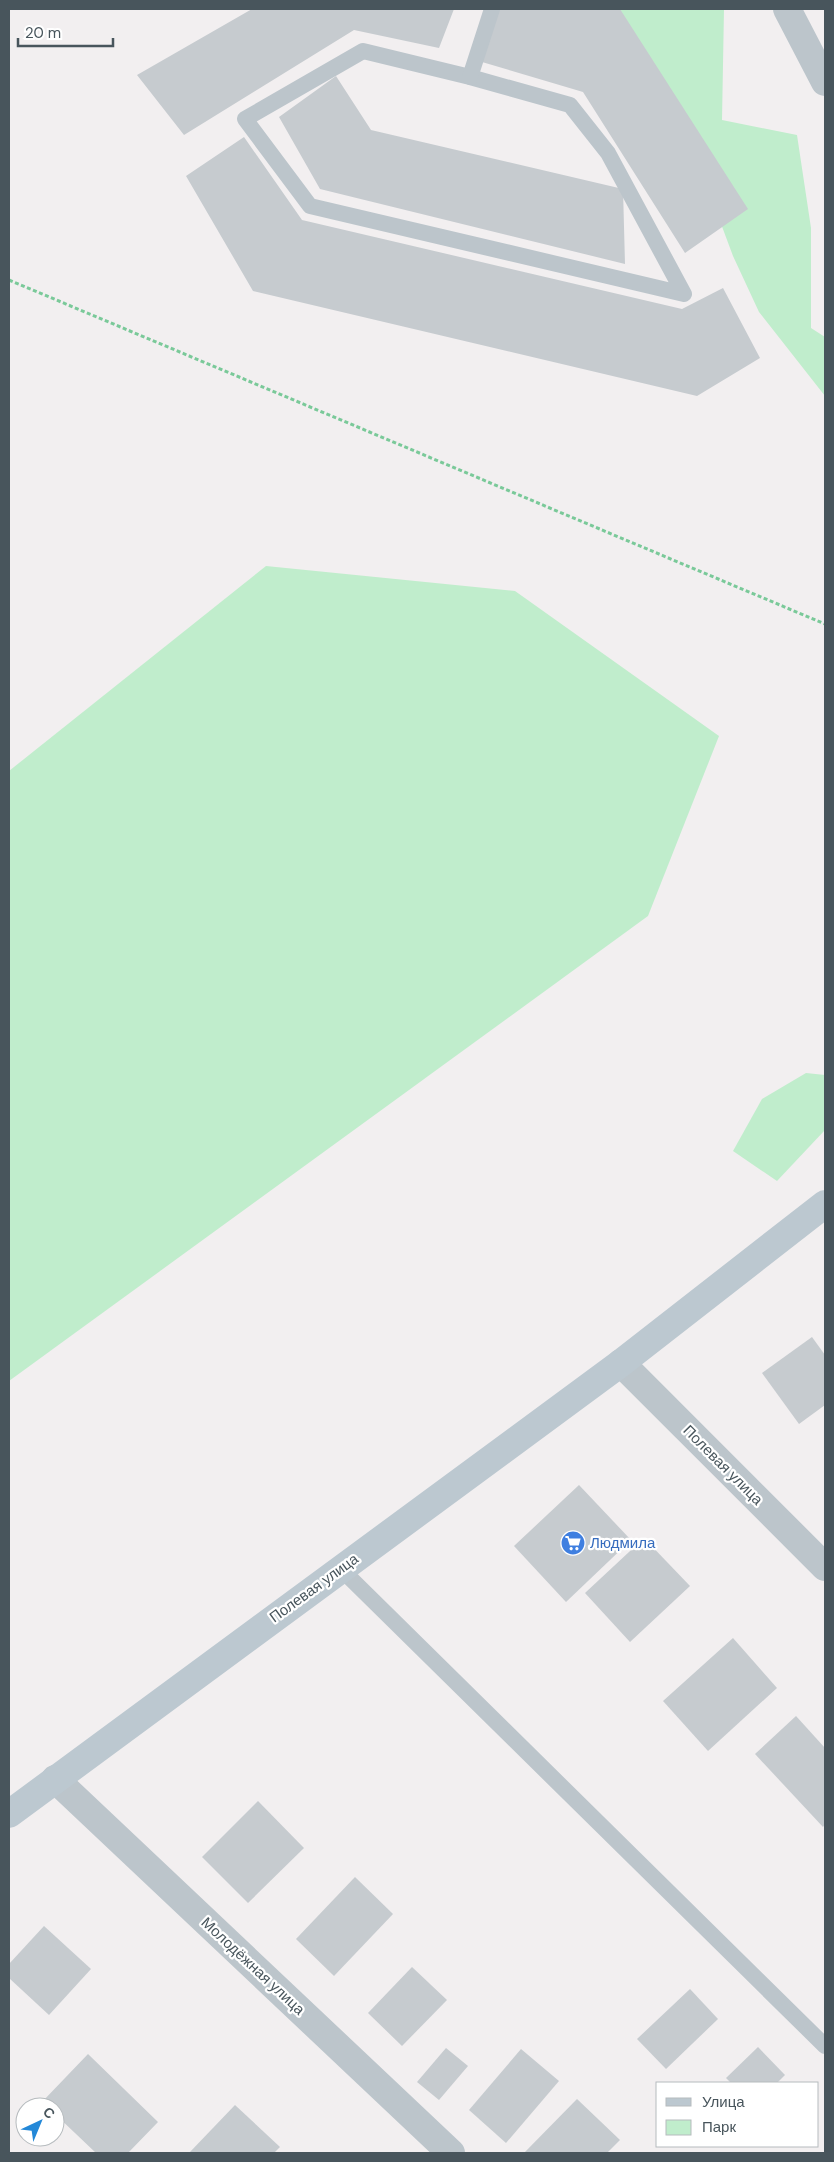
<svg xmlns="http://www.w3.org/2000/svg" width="834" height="2162" font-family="'DM Sans',sans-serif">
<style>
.green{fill:#c0edcc}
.building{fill:#c6cbcf}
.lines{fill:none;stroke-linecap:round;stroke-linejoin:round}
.path{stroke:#7ac999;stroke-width:3;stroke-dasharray:4 2.5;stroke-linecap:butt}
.lane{stroke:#bcc5cb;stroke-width:16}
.street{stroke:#bcc5cb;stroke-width:28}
.secondary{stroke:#bcc8d0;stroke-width:28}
.labels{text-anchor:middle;stroke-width:4.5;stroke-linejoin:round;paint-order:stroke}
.street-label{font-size:15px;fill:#48555c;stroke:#fff}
.shop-label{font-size:15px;fill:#366cbe;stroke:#fff;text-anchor:start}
</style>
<rect width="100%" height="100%" fill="#f2eff0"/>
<g class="green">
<polygon points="613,9 724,9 722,120 797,135 811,228 811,328 825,337 825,396 759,312 733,256 711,197 605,28"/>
<polygon points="266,566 515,591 719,736 648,916 9,1381 9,771"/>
<polygon points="806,1073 825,1075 825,1130 777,1181 733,1151 762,1099"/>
</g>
<g class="building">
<polygon points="252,9 454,9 439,48 354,30 184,135 137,75"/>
<polygon points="498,9 620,9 748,209 685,253 583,92 482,62"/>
<polygon points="336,76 371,130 623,189 625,264 320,189 279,117"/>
<polygon points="244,137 302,220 682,309 723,288 760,358 697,396 253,291 186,176"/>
<polygon points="812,1337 825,1355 825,1405 799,1424 762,1373"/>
<polygon points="579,1485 631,1540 566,1602 514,1546"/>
<polygon points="644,1538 690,1586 630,1642 585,1593"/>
<polygon points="733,1638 777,1688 708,1751 663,1701"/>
<polygon points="796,1716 825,1748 825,1824 823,1827 755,1754"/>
<polygon points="258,1801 304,1848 248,1903 202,1857"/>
<polygon points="355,1877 393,1914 334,1976 296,1939"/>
<polygon points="44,1926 91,1969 49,2015 9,1978 9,1964"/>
<polygon points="412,1967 447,2000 402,2046 368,2013"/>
<polygon points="690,1989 718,2019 666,2069 637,2039"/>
<polygon points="758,2047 785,2075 777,2083 731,2083 726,2078"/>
<polygon points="446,2048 468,2066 439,2100 417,2082"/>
<polygon points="521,2049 559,2081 506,2143 469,2110"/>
<polygon points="88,2054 158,2122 128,2153 96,2153 55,2114 55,2107 48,2107 42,2102"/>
<polygon points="577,2099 620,2140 607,2153 524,2153"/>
<polygon points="235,2105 280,2147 274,2153 189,2153"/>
</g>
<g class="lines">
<polyline class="path" points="9,280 825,624"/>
<g class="lane">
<polygon points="363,51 470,77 570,105 608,153 684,294 310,206 245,119"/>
<polyline points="470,77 492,9"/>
<polyline points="341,1569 825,2046"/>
</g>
<g class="street">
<polyline points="787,9 825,82"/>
<polyline points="621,1363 825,1567"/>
<polyline points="55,1779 451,2153"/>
</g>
<polyline class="secondary" points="9,1814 621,1363 825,1204"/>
</g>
<defs>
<symbol id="supermarket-disc" viewBox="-11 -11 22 22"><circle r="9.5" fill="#3f7fe0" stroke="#fff"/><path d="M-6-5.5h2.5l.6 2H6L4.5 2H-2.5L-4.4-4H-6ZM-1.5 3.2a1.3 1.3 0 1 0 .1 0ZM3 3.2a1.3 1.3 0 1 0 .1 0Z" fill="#fff"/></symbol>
</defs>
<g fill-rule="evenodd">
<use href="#supermarket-disc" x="559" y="1529" width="28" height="28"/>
</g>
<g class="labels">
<g class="street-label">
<text transform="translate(723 1465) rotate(45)" y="5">Полевая улица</text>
<text transform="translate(314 1588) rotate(-36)" y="5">Полевая улица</text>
<text transform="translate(253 1966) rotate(43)" y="5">Молодёжная улица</text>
</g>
<g class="shop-label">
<text x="590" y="1548">Людмила</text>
</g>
</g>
<rect width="834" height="2162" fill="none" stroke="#48555c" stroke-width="20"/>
<rect x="656" y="2082" width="162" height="65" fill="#ffffff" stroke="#b6bbbe"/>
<rect x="666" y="2098" width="25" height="8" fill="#bcc8d0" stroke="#b6bbbe"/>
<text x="702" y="2107" font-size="15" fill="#48555c">Улица</text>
<rect x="666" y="2120" width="25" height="15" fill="#c0edcc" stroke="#b6bbbe"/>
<text x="702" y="2132" font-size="15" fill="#48555c">Парк</text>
<g transform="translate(40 2122) rotate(44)"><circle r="24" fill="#ffffff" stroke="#b6bbbe"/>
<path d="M0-4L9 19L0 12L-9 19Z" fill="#2388d8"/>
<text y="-8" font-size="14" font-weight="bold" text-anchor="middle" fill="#48555c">С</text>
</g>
<path d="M18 38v8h95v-8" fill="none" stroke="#48555c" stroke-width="2.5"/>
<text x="25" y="38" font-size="15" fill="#48555c" stroke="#ffffff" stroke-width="4" paint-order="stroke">20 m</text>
</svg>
